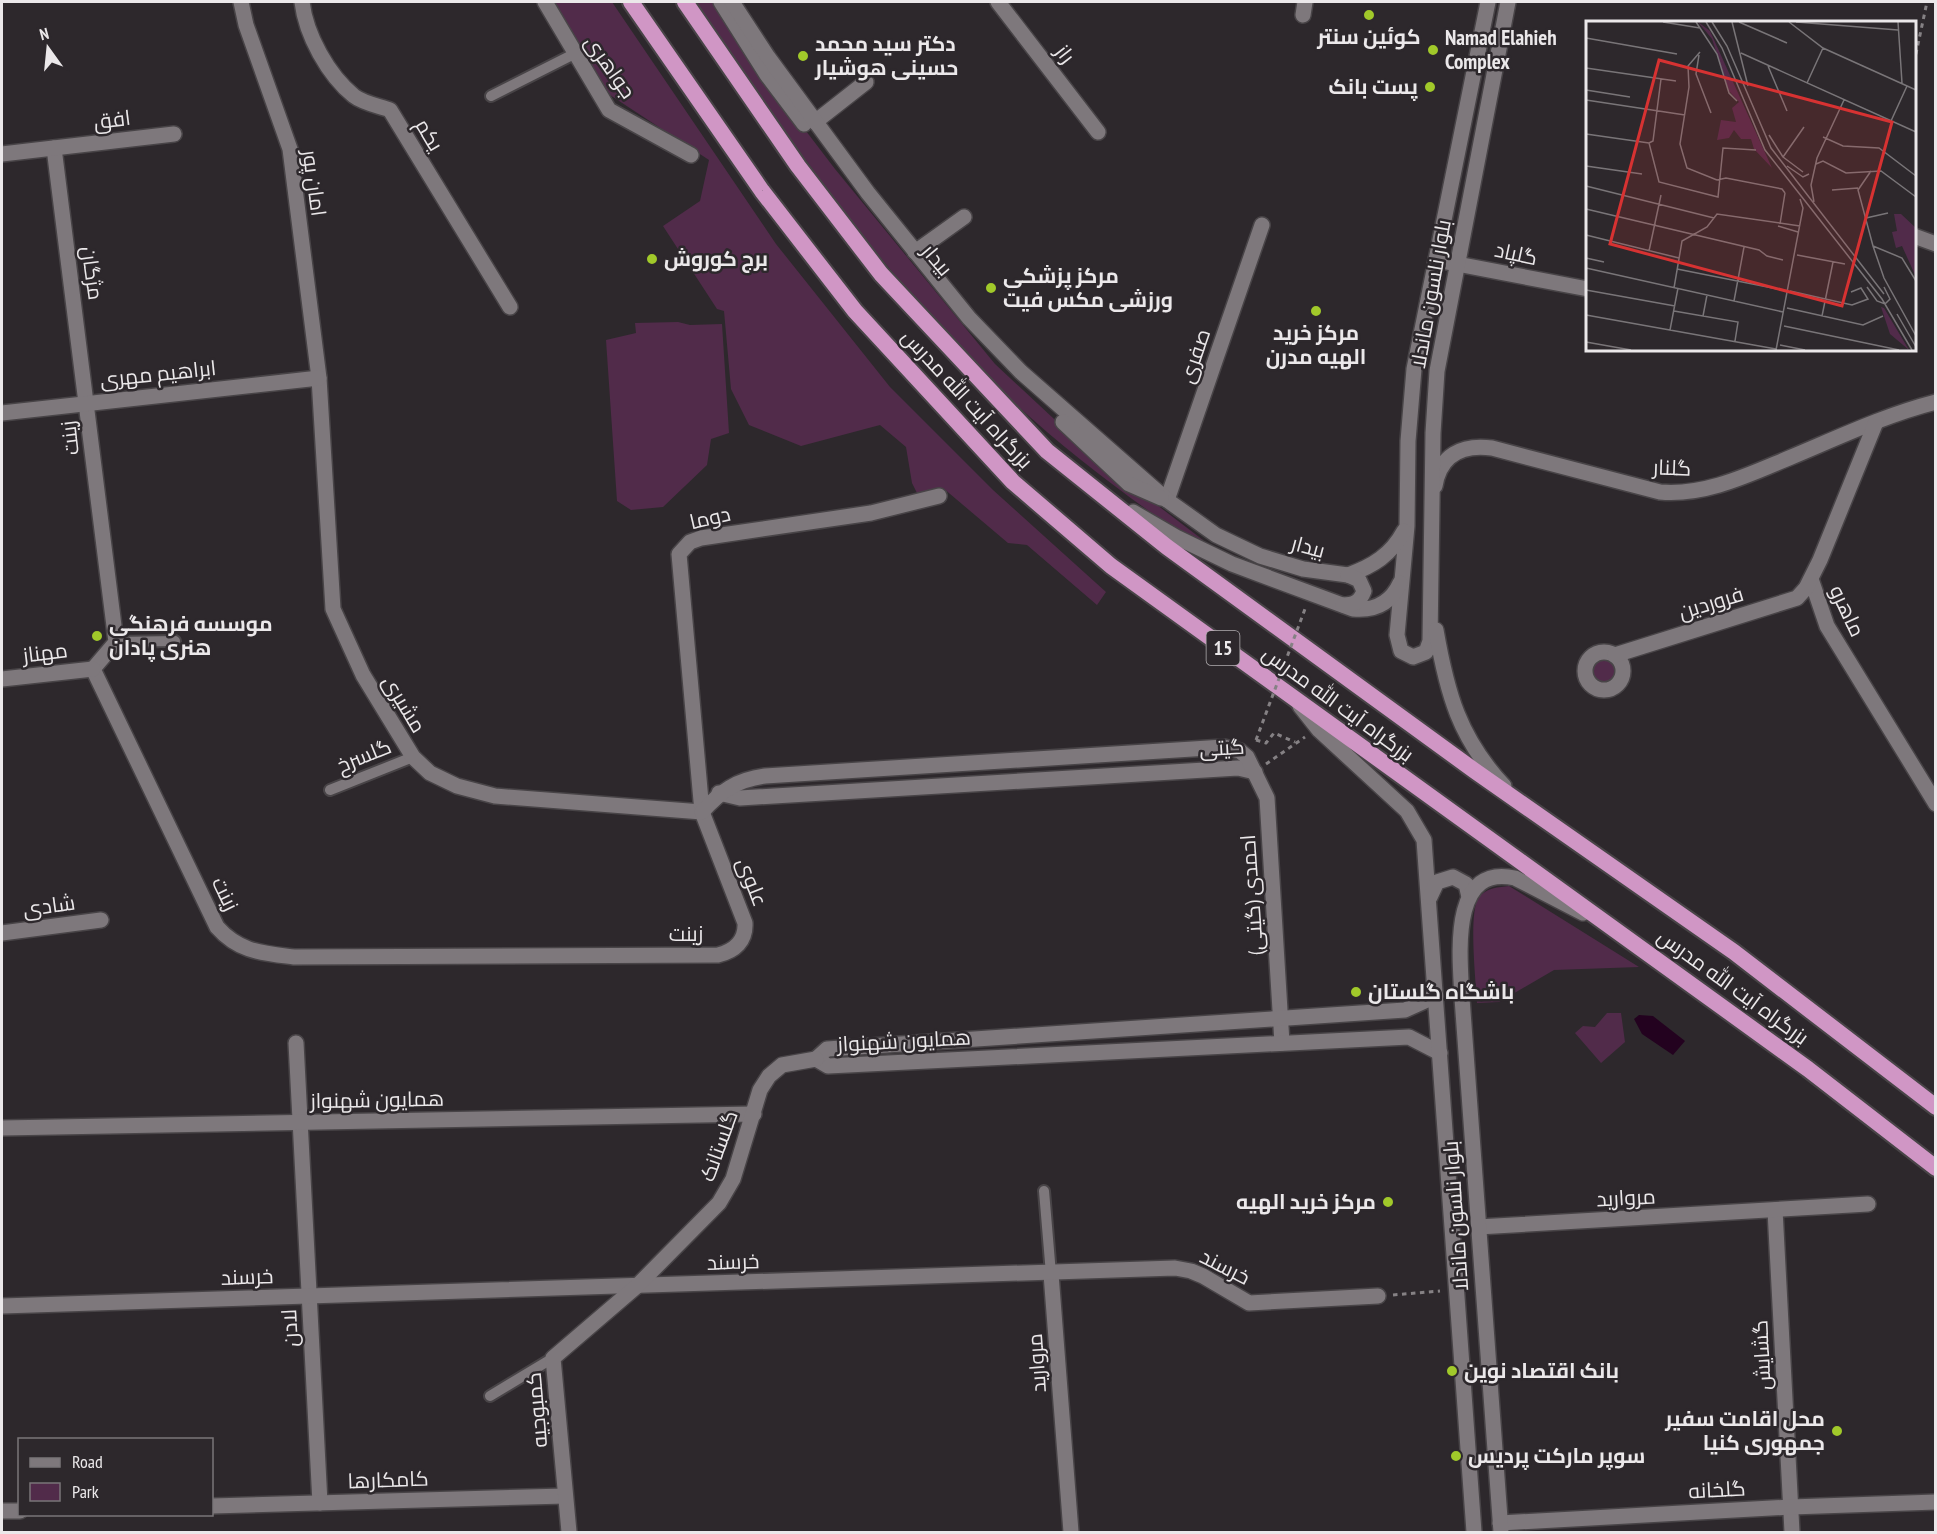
<svg xmlns="http://www.w3.org/2000/svg" width="1937" height="1534" font-family="'PT Sans Narrow',Cairo,sans-serif">
<style>
.green{fill:#512b4a}
.water{fill:#23021f}
.lines{fill:none;stroke-linecap:round;stroke-linejoin:round}
.service-casing{stroke:#484447;stroke-width:14}
.minor-casing{stroke:#484447;stroke-width:18}
.tertiary-casing{stroke:#484447;stroke-width:18}
.secondary-casing{stroke:#484447;stroke-width:18}
.trunk-casing{stroke:#484447;stroke-width:20}
.path{stroke:#858184;stroke-width:3;stroke-dasharray:4.5 4.5;stroke-linecap:butt}
.service{stroke:#7e787c;stroke-width:10}
.minor{stroke:#7e787c;stroke-width:15}
.tertiary{stroke:#7e787c;stroke-width:15}
.secondary{stroke:#7e787c;stroke-width:15}
.trunk{stroke:#d096c5;stroke-width:16}
.path-bridge{stroke:#858184;stroke-width:3;stroke-dasharray:4.5 4.5;stroke-linecap:butt}
.poi-dot{fill:#a1c92a;stroke:#2d282c;stroke-width:2}
.labels{text-anchor:middle;stroke-width:5;stroke-linejoin:round;paint-order:stroke}
.shield{fill:#2d282c;stroke:#b2aeb1;stroke-width:1.5}
.shield-label{font-size:20px;font-weight:bold;fill:#ebe8ea}
.poi-label{font-size:21px;font-weight:bold;fill:#ebe8ea;stroke:#2d282c;text-anchor:start}
.street-label{font-size:21px;fill:#ebe8ea;stroke:#2d282c}
.inset-road{fill:none;stroke:#797578;stroke-width:1.5}
.view{fill:#d73232;fill-opacity:0.15;stroke:#d73232;stroke-width:3}
.inset-edge{fill:none;stroke:#ebe8ea;stroke-width:3}
</style>
<rect width="100%" height="100%" fill="#2d282c"/>
<g class="green">
<polygon points="551,2 612,2 776,244 890,387 993,490 1106,592 1097,605 1027,545 1008,543 943,488 919,497 912,483 906,447 880,425 801,446 749,425 731,389 724,311 717,309 663,226 700,201 709,160 610,95 563,26"/>
<path d="M694,2H716L764,76L835,169L995,364L1098,460L1203,540L1199,545C1110,487 1024,419 952,341C856,236 775,118 694,2Z"/>
<polygon points="678,322 690,325 722,324 729,433 711,439 707,465 663,507 631,510 617,501 606,340 636,333 635,323"/>
<circle cx="1604" cy="670" r="14"/>
<path d="M1509,886L1639,967L1554,970L1499,1002L1477,1003C1476,982 1468,912 1479,897C1486,888 1499,887 1509,886Z"/>
<polygon points="1607,1013 1621,1013 1625,1042 1601,1063 1575,1033 1583,1026 1595,1027"/>
</g>
<polygon class="water" points="1639,1015 1653,1016 1685,1041 1673,1055 1642,1034 1634,1019"/>
<g class="lines">
<defs>
<g id="service">
<polyline points="491,96 574,54"/>
<polyline points="116,642 175,641"/>
<polyline points="330,790 413,757"/>
<polyline points="1044,1191 1051,1274"/>
<polyline points="490,1396 553,1358"/>
</g>
<g id="minor">
<polyline points="241,2 246,25 290,149 319,378 333,609 363,675 413,757 430,773 457,786 495,796 702,812"/>
<path d="M302,2C306,35 328,75 354,96C363,103 379,106 390,110L510,307"/>
<polyline points="545,2 609,110 691,155"/>
<polyline points="998,2 1098,132"/>
<polyline points="1303,15 1305,2"/>
<polyline points="815,122 866,82"/>
<path d="M54,148L116,642L93,669L217,927C239,952 262,953 294,957L718,955C735,951 746,941 745,923L702,812L679,554L690,542L701,538L871,513L939,496"/>
<polyline points="2,154 174,134"/>
<polyline points="1914,236 1936,244"/>
<polyline points="915,252 964,217"/>
<polyline points="1436,260 1588,289"/>
<polyline points="2,413 319,378"/>
<path d="M1435,486C1440,455 1462,444 1492,448L1660,492C1705,496 1748,475 1789,458C1837,438 1885,415 1936,402"/>
<polyline points="1167,500 1262,225"/>
<polyline points="1811,579 1827,626 1936,804"/>
<circle cx="1604" cy="671" r="19"/>
<polyline points="1615,655 1797,598 1806,588 1820,560 1876,422"/>
<polyline points="2,679 93,669"/>
<polyline points="719,793 740,798 1238,768 1255,772"/>
<path d="M702,812C721,791 736,780 765,776L1224,747L1240,751L1247,757L1267,798L1282,1043"/>
<polyline points="2,933 101,920"/>
<polyline points="296,1043 320,1503"/>
<polyline points="816,1059 828,1066 1409,1037 1440,1053"/>
<polyline points="816,1059 827,1049 1405,1010 1436,996"/>
<polyline points="2,1128 754,1114"/>
<polyline points="1775,1210 1792,1532"/>
<polyline points="1478,1227 1868,1204"/>
<polyline points="1051,1274 1071,1532"/>
<polyline points="2,1306 1175,1268 1191,1271 1203,1276 1249,1303 1378,1296"/>
<polyline points="212,1506 565,1496"/>
<polyline points="2,1511 20,1511"/>
<polyline points="1500,1523 1791,1507 1936,1502"/>
<polyline points="569,1532 553,1358 637,1286 719,1203 733,1179 760,1090 769,1076 782,1065 816,1059"/>
</g>
<g id="tertiary">
<polyline points="721,2 767,75 804,124"/>
<polyline points="732,2 768,57 868,193 969,318 1021,372 1167,500 1216,535 1260,556 1303,569 1348,575"/>
<polyline points="1063,422 1129,484 1161,498"/>
</g>
<g id="secondary">
<polyline points="1488,2 1414,369 1408,441 1407,526 1397,635 1401,651 1413,657 1426,652 1430,641 1433,433 1437,371 1508,2"/>
<path d="M1133,512L1176,537L1232,564L1353,609C1375,611 1391,603 1400,583"/>
<path d="M1348,575C1373,566 1391,555 1404,531"/>
<path d="M1343,605C1354,605 1360,602 1364,591L1359,580L1348,575"/>
<path d="M1436,630C1447,693 1459,738 1504,786"/>
<polyline points="1300,706 1319,730 1407,811 1424,840 1474,1532"/>
<polyline points="1430,897 1437,882 1453,877 1466,884 1469,897"/>
<path d="M1501,1532L1462,998C1460,957 1449,863 1515,878L1583,913"/>
</g>
<g id="trunk">
<polyline points="631,2 762,191 855,311 1013,482 1111,566 1808,1069 1936,1168"/>
<polyline points="685,2 798,166 881,274 1047,451 1167,547 1475,771 1734,952 1936,1107"/>
</g>
</defs>
<use href="#service" class="service-casing"/>
<use href="#minor" class="minor-casing"/>
<use href="#tertiary" class="tertiary-casing"/>
<use href="#secondary" class="secondary-casing"/>
<use href="#trunk" class="trunk-casing"/>
<g class="path">
<polyline points="1914,63 1927,2"/>
<polyline points="1256,740 1266,743 1274,733 1295,742"/>
<polyline points="1266,764 1305,737"/>
<polyline points="1393,1295 1440,1291"/>
</g>
<use href="#service" class="service"/>
<use href="#minor" class="minor"/>
<use href="#tertiary" class="tertiary"/>
<use href="#secondary" class="secondary"/>
<use href="#trunk" class="trunk"/>
<polyline class="path-bridge" points="1256,740 1305,609"/>
</g>
<g class="poi-dot">
<circle cx="1369" cy="15" r="6"/>
<circle cx="1433" cy="50" r="6"/>
<circle cx="803" cy="56" r="6"/>
<circle cx="1430" cy="87" r="6"/>
<circle cx="652" cy="259" r="6"/>
<circle cx="991" cy="288" r="6"/>
<circle cx="1316" cy="311" r="6"/>
<circle cx="97" cy="636" r="6"/>
<circle cx="1356" cy="992" r="6"/>
<circle cx="1388" cy="1202" r="6"/>
<circle cx="1452" cy="1371" r="6"/>
<circle cx="1837" cy="1431" r="6"/>
<circle cx="1456" cy="1456" r="6"/>
</g>
<g class="labels">
<rect class="shield" x="1206.5" y="631" width="33" height="34" rx="4.5"/>
<g class="shield-label">
<text x="1223" y="655">15</text>
</g>
<g class="poi-label">
<text x="1369" y="44" text-anchor="middle">کوئین سنتر</text>
<text x="1445" y="45">Namad Elahieh<tspan x="1445" dy="24">Complex</tspan></text>
<text x="815" y="51">دکتر سید محمد<tspan x="815" dy="24">حسینی هوشیار</tspan></text>
<text x="1418" y="94" text-anchor="end">پست بانک</text>
<text x="664" y="266">برج کوروش</text>
<text x="1003" y="283">مرکز پزشکی<tspan x="1003" dy="24">ورزشی مکس فیت</tspan></text>
<text x="1316" y="340" text-anchor="middle">مرکز خرید<tspan x="1316" dy="24">الهیه مدرن</tspan></text>
<text x="109" y="631">موسسه فرهنگی<tspan x="109" dy="24">هنری پادان</tspan></text>
<text x="1368" y="999">باشگاه گلستان</text>
<text x="1376" y="1209" text-anchor="end">مرکز خرید الهیه</text>
<text x="1464" y="1378">بانک اقتصاد نوین</text>
<text x="1825" y="1426" text-anchor="end">محل اقامت سفیر<tspan x="1825" dy="24">جمهوری کنیا</tspan></text>
<text x="1468" y="1463">سوپر مارکت پردیس</text>
</g>
<g class="street-label">
<text transform="translate(1065 54) rotate(52)" y="7">راز</text>
<text transform="translate(610 67) rotate(55)" y="7">جواهری</text>
<text transform="translate(112 120) rotate(-7)" y="7">افق</text>
<text transform="translate(429 135) rotate(59)" y="7">یکم</text>
<text transform="translate(314 183) rotate(82)" y="7">امان پور</text>
<text transform="translate(1516 254) rotate(12)" y="7">گلپاد</text>
<text transform="translate(937 260) rotate(50)" y="7">بیدار</text>
<text transform="translate(92 273) rotate(82)" y="7">مژگان</text>
<text transform="translate(1431 294) rotate(-80)" y="7">بلوار نلسون ماندلا</text>
<text transform="translate(1195 356) rotate(-71)" y="7">صفری</text>
<text transform="translate(158 374) rotate(-6)" y="7">ابراهیم مهری</text>
<text transform="translate(967 399) rotate(47)" y="7">بزرگراه آیت الله مدرس</text>
<text transform="translate(70 438) rotate(-97)" y="7">زینت</text>
<text transform="translate(1672 468) rotate(2)" y="7">گلنار</text>
<text transform="translate(710 518) rotate(-13)" y="7">دوما</text>
<text transform="translate(1308 547) rotate(15)" y="7">بیدار</text>
<text transform="translate(1711 603) rotate(-17)" y="7">فروردین</text>
<text transform="translate(1847 611) rotate(65)" y="7">ماهرو</text>
<text transform="translate(45 653) rotate(-7)" y="7">مهناز</text>
<text transform="translate(404 704) rotate(59)" y="7">مشیری</text>
<text transform="translate(1338 704) rotate(36)" y="7">بزرگراه آیت الله مدرس</text>
<text transform="translate(1222 748) rotate(-3)" y="7">گیتی</text>
<text transform="translate(364 756) rotate(-22)" y="7">گلسرخ</text>
<text transform="translate(752 882) rotate(69)" y="7">علوی</text>
<text transform="translate(225 894) rotate(64)" y="7">زینت</text>
<text transform="translate(1252 895) rotate(-94)" y="7">احمدی (گیتی)</text>
<text transform="translate(49 906) rotate(-8)" y="7">شادی</text>
<text x="686" y="941">زینت</text>
<text transform="translate(1733 987) rotate(36)" y="7">بزرگراه آیت الله مدرس</text>
<text transform="translate(904 1041) rotate(-3)" y="7">همایون شهنواز</text>
<text transform="translate(377 1100) rotate(-1)" y="7">همایون شهنواز</text>
<text transform="translate(719 1146) rotate(-70)" y="7">گلستانک</text>
<text transform="translate(1626 1198) rotate(-3)" y="7">مروارید</text>
<text transform="translate(1456 1216) rotate(-94)" y="7">بلوار نلسون ماندلا</text>
<text transform="translate(733 1262) rotate(-2)" y="7">خرسند</text>
<text transform="translate(1225 1267) rotate(27)" y="7">خرسند</text>
<text transform="translate(247 1277) rotate(-2)" y="7">خرسند</text>
<text transform="translate(290 1328) rotate(-93)" y="7">لادن</text>
<text transform="translate(1762 1355) rotate(-93)" y="7">گشایش</text>
<text transform="translate(1037 1363) rotate(-94)" y="7">مروارید</text>
<text transform="translate(537 1410) rotate(-95)" y="7">کمبوجیه</text>
<text transform="translate(388 1480) rotate(-2)" y="7">کامکارها</text>
<text transform="translate(1717 1490) rotate(-3)" y="7">گلخانه</text>
</g>
</g>
<g transform="translate(1586 21)">
<rect width="330" height="330" fill="#2d282c"/>
<path d="M112,1L124,10L186,147L168,128L165,118H155L148,109L143,117L131,119L135,99L150,101L146,87L153,81L143,70L126,18ZM308,193H315L330,207V256L316,225L310,227L306,211L311,210ZM295,286L298,287L323,329L304,313Z" fill="#512b4a"/>
<path class="inset-road" d="M77,1L114,7M110,1L131,33L143,72L151,80M120,1L136,27L179,129L296,278L326,329M126,1L141,25L185,127L298,273M146,1L162,65M153,1L201,22M203,1L237,27L330,69M210,1L312,9M312,1L316,62M0,17L91,33M114,31L102,45L103,66L94,123L101,147L131,159M155,32L330,111M113,34L110,53L125,92M182,45L201,90M0,47L90,60M75,58L67,120L63,122L73,161L132,176L137,127L170,129M221,62L237,27M0,69L44,76M0,79L99,94M305,100L321,65M0,113L63,122M183,114L197,136M237,116L257,125L293,127L330,155M197,136L217,151M197,136L218,106M230,143L237,140L260,152L295,150L330,176M0,145L56,153M201,145L217,156L223,153M285,150L272,169L287,225L298,257L330,315M131,159L140,157L196,168L199,172M0,165L128,197M246,169L272,167M228,181L225,164L231,137L258,79M0,188L173,229L181,235L197,239M280,197L302,192M194,203L199,172M192,205L212,211M0,214L93,237M287,225L316,237L330,260M63,230L75,174M211,234L259,243M0,237L18,241M0,247L197,291M91,248L201,270M281,266L291,280L299,283L304,278L298,266M88,267L96,220L121,206L131,193L214,205M0,269L89,285M204,270L266,284L282,278L275,267L265,271M148,280L158,226M201,287L277,304L297,295M88,290L152,301L149,320M311,293L330,326M0,294L190,328M117,295L121,274M236,295L247,241M198,305L313,329M84,309L92,267M0,321L45,329M194,324L219,329M190,329L217,187L214,178"/>
<path class="view" d="M73,39L306,101L256,285L24,223Z"/>
<rect width="330" height="330" class="inset-edge"/>
</g>
<rect width="1937" height="1534" fill="none" stroke="#ebe8ea" stroke-width="6"/>
<rect x="18" y="1438" width="195" height="78" fill="#2d282c" stroke="#797578" stroke-width="1.5"/>
<rect x="30" y="1458" width="30" height="9" fill="#7e787c" stroke="#797578" stroke-width="1.5"/>
<text x="72" y="1468" font-size="18" fill="#ebe8ea">Road</text>
<rect x="30" y="1483" width="30" height="18" fill="#512b4a" stroke="#797578" stroke-width="1.5"/>
<text x="72" y="1498" font-size="18" fill="#ebe8ea">Park</text>
<g transform="translate(48 48) rotate(345)" stroke="#2d282c" stroke-width="4.5" paint-order="stroke">
<path d="M0-4.5L10 22L0 15L-10 22Z" fill="#ebe8ea"/>
<text y="-9" font-size="16" font-weight="bold" text-anchor="middle" fill="#ebe8ea">N</text>
</g>
</svg>
